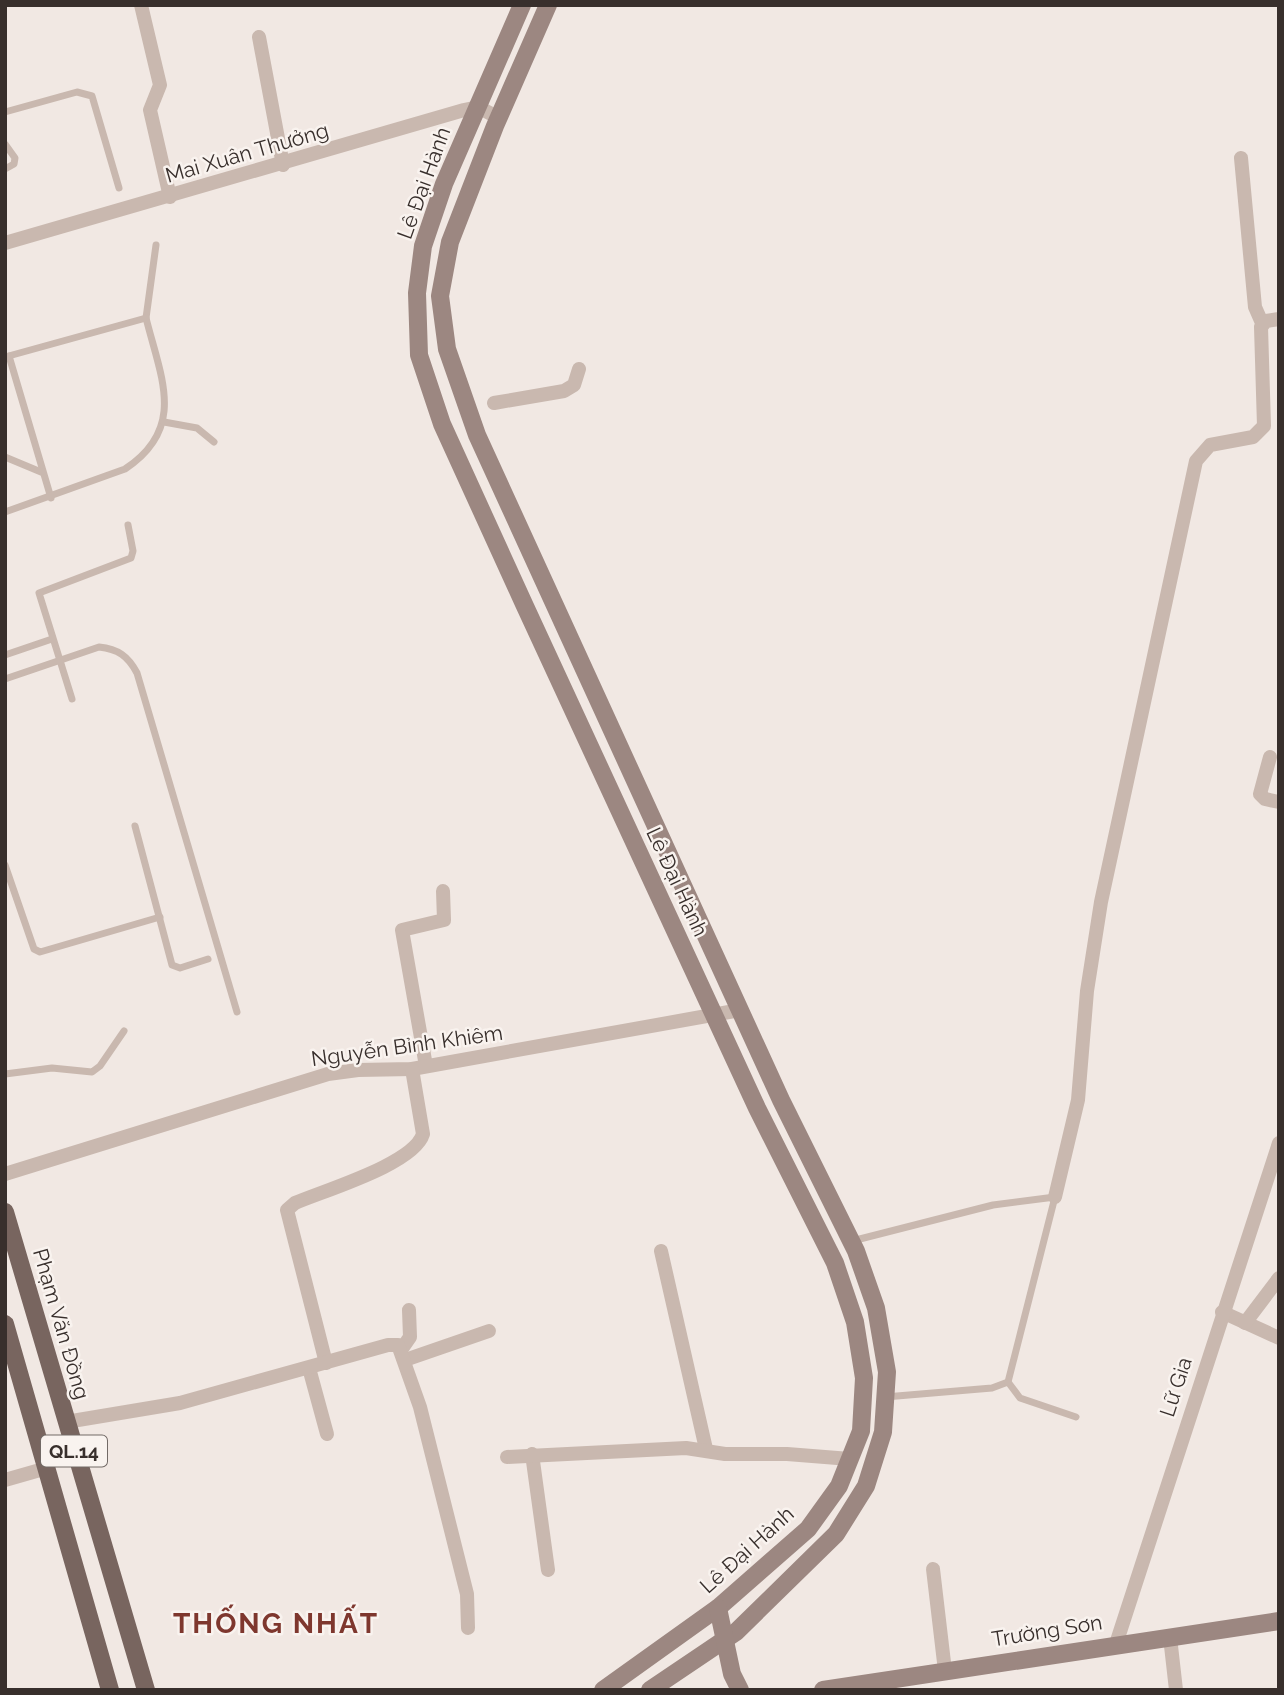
<svg xmlns="http://www.w3.org/2000/svg" width="1284" height="1695" font-family="Raleway,sans-serif">
<style>
.lines{fill:none;stroke-linecap:round;stroke-linejoin:round}
.lane{stroke:#c9b8af;stroke-width:7}
.street{stroke:#c9b8af;stroke-width:14}
.secondary{stroke:#9c8781;stroke-width:18}
.primary{stroke:#78655f;stroke-width:18}
.labels{text-anchor:middle;stroke-width:5;stroke-linejoin:round;paint-order:stroke}
.shield{fill:#f9f3ef;stroke:#726a66;stroke-width:2}
.shield-label{font-size:19px;font-weight:bold;fill:#382f2c}
.street-label{font-size:21px;fill:#382f2c;stroke:#f9f3ef}
.district-label{font-size:28px;font-weight:bold;letter-spacing:2px;fill:#7e372e;stroke:#f9f3ef}
</style>
<rect width="100%" height="100%" fill="#f1e8e3"/>
<g class="lines">
<g class="lane">
<polyline points="5,112 77,92 92,96 119,188"/>
<polyline points="5,144 15,158 14,164 5,169"/>
<polyline points="146,318 156,245"/>
<polyline points="9,356 51,498"/>
<path d="M5,357L146,318C161,378 187,428 125,469L5,512"/>
<polyline points="164,422 197,428 214,442"/>
<polyline points="5,457 41,472"/>
<polyline points="5,655 52,639"/>
<path d="M5,679L99,647C118,649 128,656 137,673L237,1012"/>
<polyline points="72,699 39,593 131,558 133,551 128,525"/>
<polyline points="135,826 172,965 180,968 208,959"/>
<polyline points="5,865 34,949 40,952 160,917"/>
<polyline points="5,1074 52,1068 92,1072 100,1066 124,1031"/>
<polyline points="852,1241 993,1205 1055,1197 1008,1382 992,1388 885,1397"/>
<polyline points="1008,1382 1020,1398 1076,1417"/>
</g>
<g class="street">
<polyline points="141,5 160,85 150,110 170,197"/>
<polyline points="259,37 283,165"/>
<polyline points="1241,158 1255,307 1262,323"/>
<polyline points="5,243 464,110 478,107 499,118"/>
<polyline points="494,403 564,391 574,385 579,369"/>
<polyline points="1270,757 1260,794 1265,799 1279,802"/>
<polyline points="426,1066 402,930 444,920 443,891"/>
<polyline points="5,1174 328,1074 358,1070 412,1069 740,1010"/>
<polyline points="1055,1197 1078,1100 1087,991 1101,902 1196,461 1210,445 1253,437 1264,426 1261,327 1266,321 1279,319"/>
<polyline points="661,1251 706,1449"/>
<polyline points="1222,1312 1279,1338"/>
<polyline points="1245,1323 1279,1278"/>
<polyline points="401,1350 410,1337 409,1310"/>
<polyline points="405,1360 489,1331"/>
<path d="M326,1363L287,1210L295,1203C325,1190 414,1164 423,1134L412,1069"/>
<polyline points="309,1368 327,1434"/>
<polyline points="66,1422 180,1403 388,1345 398,1345 420,1407 467,1594 468,1628"/>
<polyline points="532,1454 548,1570"/>
<polyline points="507,1457 686,1448 725,1454 787,1454 850,1459"/>
<polyline points="5,1480 47,1468"/>
<polyline points="933,1569 945,1671"/>
<polyline points="1170,1637 1176,1690"/>
<polyline points="1116,1644 1279,1143"/>
</g>
<g class="secondary">
<polyline points="522,5 444,184 423,246 417,293 419,355 442,424 524,604 757,1108 835,1263 855,1322 864,1378 861,1431 839,1486 808,1529 719,1607 603,1690"/>
<polyline points="548,5 495,126 450,242 440,296 447,349 477,435 781,1100 856,1251 876,1308 887,1372 883,1432 866,1486 836,1534 736,1632 650,1690"/>
<polyline points="718,1608 732,1674 740,1690"/>
<polyline points="823,1690 1279,1621"/>
</g>
<g class="primary">
<polyline points="5,1212 146,1690"/>
<polyline points="5,1324 110,1690"/>
</g>
</g>
<g class="labels">
<rect class="shield" x="41" y="1435.5" width="66" height="31" rx="5"/>
<g class="shield-label">
<text x="74" y="1458">QL.14</text>
</g>
<g class="street-label">
<text transform="translate(247 153) rotate(-16)" y="7">Mai Xuân Thưởng</text>
<text transform="translate(424 183) rotate(-70)" y="7">Lê Đại Hành</text>
<text transform="translate(677 882) rotate(65)" y="7">Lê Đại Hành</text>
<text transform="translate(407 1046) rotate(-8)" y="7">Nguyễn Bỉnh Khiêm</text>
<text transform="translate(61 1324) rotate(74)" y="7">Phạm Văn Đồng</text>
<text transform="translate(1176 1387) rotate(-72)" y="7">Lữ Gia</text>
<text transform="translate(747 1550) rotate(-42)" y="7">Lê Đại Hành</text>
<text transform="translate(1047 1631) rotate(-9)" y="7">Trường Sơn</text>
</g>
<g class="district-label">
<text x="276" y="1633">THỐNG NHẤT</text>
</g>
</g>
<rect width="1284" height="1695" fill="none" stroke="#382f2c" stroke-width="14"/>
</svg>
